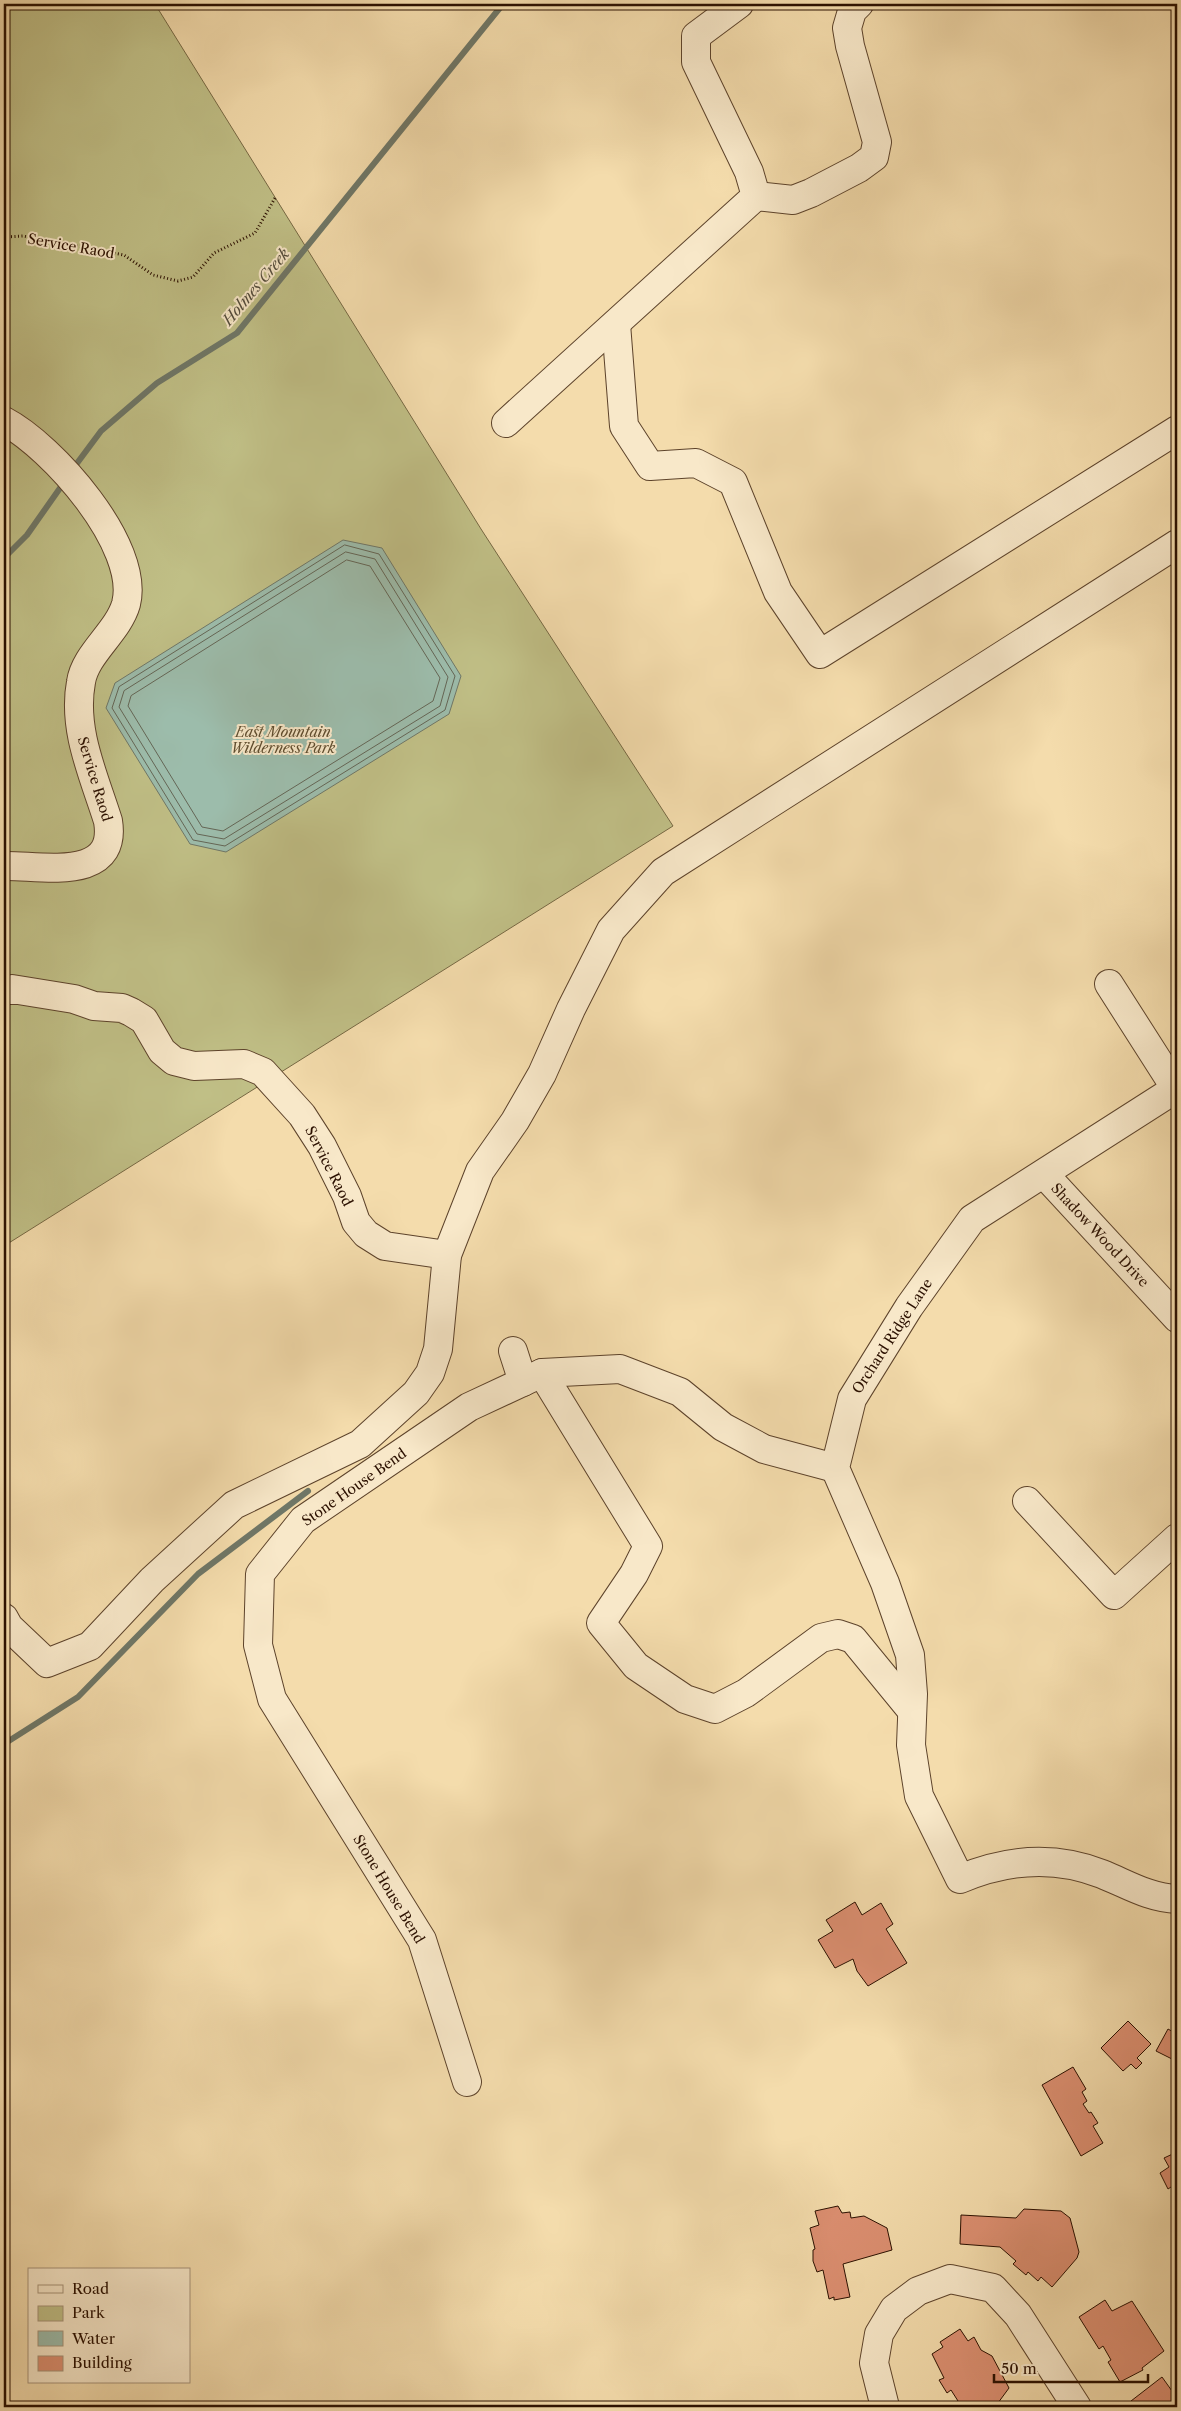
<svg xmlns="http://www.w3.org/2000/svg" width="1181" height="2411" font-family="'Libre Caslon Text',serif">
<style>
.green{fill:#c0bf86;stroke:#766843}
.water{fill:#9cbcab;stroke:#6f7767}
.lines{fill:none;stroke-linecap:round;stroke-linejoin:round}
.shore{stroke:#646656;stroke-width:1}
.stream{stroke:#6f7767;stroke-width:6}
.building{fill:#dc8f71;stroke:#2b1000}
.minor-casing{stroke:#5d432b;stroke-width:30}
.path{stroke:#2b1000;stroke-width:3;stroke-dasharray:1 2.5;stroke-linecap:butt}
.minor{stroke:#f8e8c9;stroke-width:28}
.labels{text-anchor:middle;stroke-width:4;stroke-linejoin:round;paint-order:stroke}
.street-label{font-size:14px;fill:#2b1000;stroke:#f8e8c9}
.park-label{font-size:14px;font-style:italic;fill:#5f4d2f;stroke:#f8e8c9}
.water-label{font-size:15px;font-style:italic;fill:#534c3c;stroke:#f8e8c9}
</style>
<rect width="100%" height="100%" fill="#f4dcac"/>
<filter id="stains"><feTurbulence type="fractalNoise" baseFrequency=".004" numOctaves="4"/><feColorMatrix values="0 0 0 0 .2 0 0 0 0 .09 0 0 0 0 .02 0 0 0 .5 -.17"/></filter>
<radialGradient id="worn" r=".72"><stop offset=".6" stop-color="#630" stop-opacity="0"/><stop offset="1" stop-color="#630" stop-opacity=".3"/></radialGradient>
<polygon class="green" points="4,4 155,4 481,529 673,826 4,1246"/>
<polygon class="water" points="343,540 382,548 461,676 449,714 226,852 190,844 106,708 115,683"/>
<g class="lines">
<g class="shore">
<polygon points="345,545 379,554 455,676 445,710 225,846 193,840 112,708 119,687"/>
<polygon points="346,552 375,559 448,677 440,706 224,839 197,834 119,707 124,691"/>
<polygon points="347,560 370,566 440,678 433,701 223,831 202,827 128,706 131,696"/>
</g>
<g class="stream">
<polyline points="72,470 101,431 157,383 237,333 503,4"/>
<polyline points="4,558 27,535 65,481"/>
<polyline points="4,1744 78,1697 198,1574 308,1491"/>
</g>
</g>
<g class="building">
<polygon points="855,1902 862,1915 881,1903 893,1924 886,1929 907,1963 868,1986 857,1971 853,1959 835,1968 818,1940 833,1931 826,1920"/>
<polygon points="1128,2021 1151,2044 1137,2058 1142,2063 1136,2069 1131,2064 1123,2071 1101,2048"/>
<polygon points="1168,2029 1177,2034 1176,2061 1156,2051"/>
<polygon points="1073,2067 1086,2089 1082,2092 1087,2101 1083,2104 1089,2113 1091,2112 1098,2123 1093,2126 1103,2143 1081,2156 1042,2085"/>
<polygon points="1177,2152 1177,2190 1174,2185 1168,2189 1160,2173 1169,2167 1164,2158"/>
<polygon points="838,2206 842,2213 850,2212 851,2218 864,2216 887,2228 892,2250 843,2264 850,2297 834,2300 834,2297 829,2299 823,2270 817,2272 813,2261 813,2250 815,2249 810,2228 819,2225 815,2211"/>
<polygon points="1024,2209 1061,2211 1070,2218 1079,2252 1077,2258 1052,2287 1041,2277 1038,2281 1028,2272 1026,2275 1013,2264 1016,2261 1000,2247 960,2244 961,2215 1016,2218"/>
<polygon points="1105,2300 1112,2311 1132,2301 1164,2351 1142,2368 1143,2370 1120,2382 1108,2362 1111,2360 1103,2346 1099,2349 1079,2317"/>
<polygon points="960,2329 968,2341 974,2337 981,2350 992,2356 1009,2388 995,2407 954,2407 958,2401 951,2390 947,2393 939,2380 944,2378 932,2354 943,2347 940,2342"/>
<polygon points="1162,2377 1177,2398 1177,2407 1136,2407 1131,2401"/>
</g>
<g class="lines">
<defs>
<g id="minor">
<polyline points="756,196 793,200 811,193 859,168 874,157 877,142 850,46 847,28 852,11 859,4"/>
<polyline points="616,324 624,426 650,466 696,463 733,482 778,592 820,654 1177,430"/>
<path d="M4,421C52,446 141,546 126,604C118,632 85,654 81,682C72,730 94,776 108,821C118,883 41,865 4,866"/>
<polyline points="506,423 756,196 749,172 696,62 696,36 739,4"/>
<polyline points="1109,984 1176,1089"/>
<polyline points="4,991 12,989 74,999 94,1006 122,1008 131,1012 144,1020 162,1051 174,1061 194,1066 244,1064 263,1072 302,1115 322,1146 347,1196 356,1222 366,1234 385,1246 447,1255"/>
<path d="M1177,1088L972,1219L909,1307L852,1399L835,1468L885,1583L910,1655L913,1694L911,1745L919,1796L960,1879C1005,1860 1054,1855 1102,1874C1127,1884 1149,1898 1177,1899"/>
<polyline points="1044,1174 1177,1318"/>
<polyline points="513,1351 523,1382"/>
<polyline points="542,1373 648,1546 634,1574 601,1623 636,1666 685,1699 715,1709 746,1693 821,1638 838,1634 853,1639 912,1711"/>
<polyline points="1027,1501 1114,1595 1177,1538"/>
<polyline points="4,1618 9,1627 47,1663 90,1646 152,1580 234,1505 360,1444 416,1393 430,1373 438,1349 447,1255 480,1171 515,1121 542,1074 571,1009 611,930 663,872 1177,544"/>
<polyline points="467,2082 422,1940 272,1699 258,1645 260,1574 303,1520 469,1407 542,1373 620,1369 680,1392 723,1427 764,1449 835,1468"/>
<polyline points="885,2407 874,2363 879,2334 894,2309 918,2291 950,2279 993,2288 1018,2315 1077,2407"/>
</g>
</defs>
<use href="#minor" class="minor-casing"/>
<polyline class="path" points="4,237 23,236 124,255 153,275 178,281 193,277 214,253 255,233 275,198"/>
<use href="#minor" class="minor"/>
</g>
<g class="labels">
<g class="street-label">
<text transform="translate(71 246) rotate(10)" y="5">Service Raod</text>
<text transform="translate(95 779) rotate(73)" y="5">Service Raod</text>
<text transform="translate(329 1166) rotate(63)" y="5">Service Raod</text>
<text transform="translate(1100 1235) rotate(47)" y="5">Shadow Wood Drive</text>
<text transform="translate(892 1336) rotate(-57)" y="5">Orchard Ridge Lane</text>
<text transform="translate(354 1487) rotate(-35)" y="5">Stone House Bend</text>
<text transform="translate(389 1889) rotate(59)" y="5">Stone House Bend</text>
</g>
<g class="park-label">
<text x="283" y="737">East Mountain<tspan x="283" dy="16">Wilderness Park</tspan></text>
</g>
<g class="water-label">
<text transform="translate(256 287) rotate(-50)" y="5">Holmes Creek</text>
</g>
</g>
<rect width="1181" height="2411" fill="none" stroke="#f4dcac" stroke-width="20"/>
<rect x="5" y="5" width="1171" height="2401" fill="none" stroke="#2b1000" stroke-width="2.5"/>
<rect x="10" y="10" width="1161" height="2391" fill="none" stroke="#2b1000"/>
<rect x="28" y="2268" width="162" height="115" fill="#f8e8c9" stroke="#a69279"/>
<rect x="38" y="2285" width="25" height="8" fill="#f8e8c9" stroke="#a69279"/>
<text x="72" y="2294" font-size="15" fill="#2b1000">Road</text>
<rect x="38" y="2306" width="25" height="15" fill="#c0bf86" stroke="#a69279"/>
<text x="72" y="2318" font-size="15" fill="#2b1000">Park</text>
<rect x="38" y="2331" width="25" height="15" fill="#9cbcab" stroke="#a69279"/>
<text x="72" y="2344" font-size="15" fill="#2b1000">Water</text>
<rect x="38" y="2356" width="25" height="15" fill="#dc8f71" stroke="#a69279"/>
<text x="72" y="2368" font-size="15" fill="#2b1000">Building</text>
<path d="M994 2374v8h154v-8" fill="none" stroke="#2b1000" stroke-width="2.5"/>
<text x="1001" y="2374" font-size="15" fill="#2b1000" stroke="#f8e8c9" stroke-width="4" paint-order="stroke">50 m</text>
<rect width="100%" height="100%" filter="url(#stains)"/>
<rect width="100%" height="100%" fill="url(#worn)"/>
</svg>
